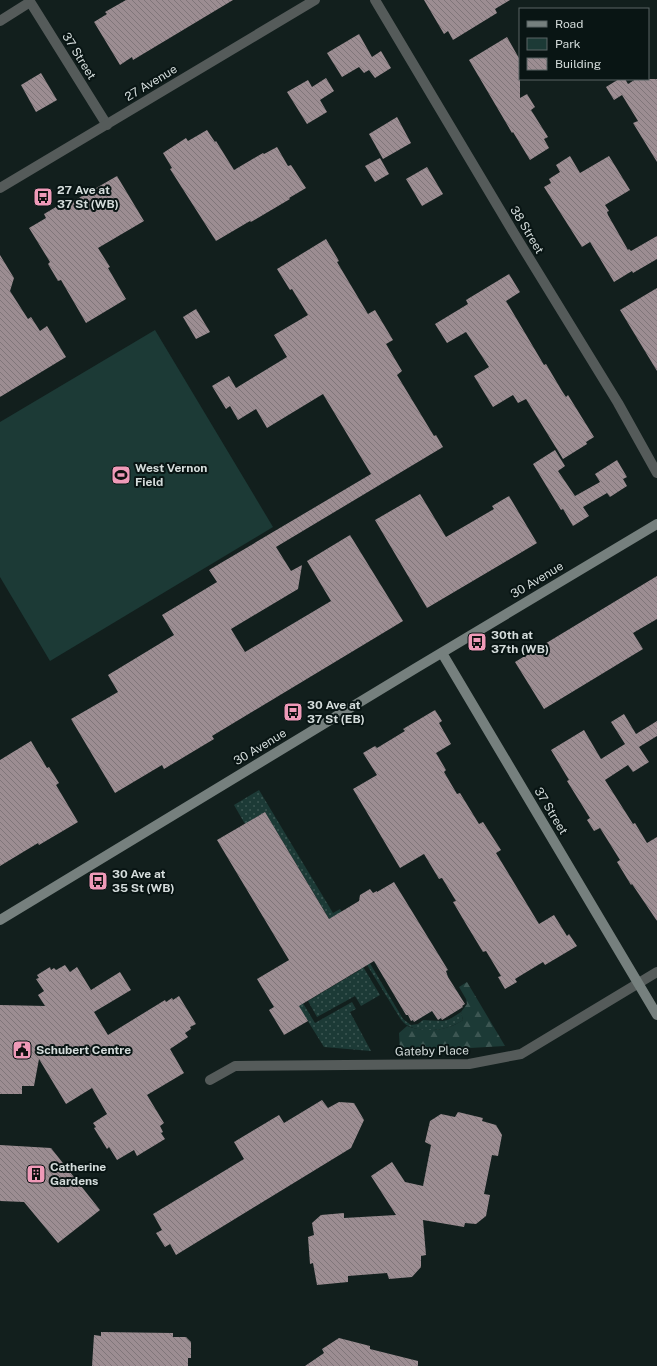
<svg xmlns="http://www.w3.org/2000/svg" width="657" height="1366" font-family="'Public Sans',sans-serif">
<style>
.grass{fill:url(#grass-dots)}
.forest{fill:url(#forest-firs)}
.green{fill:#1c3a36}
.building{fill:url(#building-back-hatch)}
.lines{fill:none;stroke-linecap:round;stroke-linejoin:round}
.street{stroke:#555b5a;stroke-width:10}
.secondary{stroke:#76807e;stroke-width:10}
.labels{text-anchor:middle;stroke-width:4;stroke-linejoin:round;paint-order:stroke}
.street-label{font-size:12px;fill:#d4dcdb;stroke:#091514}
.poi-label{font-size:12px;font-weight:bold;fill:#d4dcdb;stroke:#091514;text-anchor:start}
</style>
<defs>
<pattern id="grass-dots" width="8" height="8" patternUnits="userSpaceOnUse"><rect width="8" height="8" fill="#1c3a36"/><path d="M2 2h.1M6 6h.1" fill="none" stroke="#3c5652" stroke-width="1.8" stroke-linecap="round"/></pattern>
<pattern id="forest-firs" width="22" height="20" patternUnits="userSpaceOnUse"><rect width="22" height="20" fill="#1c3a36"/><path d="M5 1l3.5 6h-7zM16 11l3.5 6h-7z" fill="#3c5652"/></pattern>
<pattern id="building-back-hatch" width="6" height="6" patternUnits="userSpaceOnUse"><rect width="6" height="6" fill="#9c8d92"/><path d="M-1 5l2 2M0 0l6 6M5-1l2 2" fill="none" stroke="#80767a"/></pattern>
</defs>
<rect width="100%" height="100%" fill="#121f1d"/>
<g class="grass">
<path d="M259,790L333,913L340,909L345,917L343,918L403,1019L411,1025L418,1024L423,1020L443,1021L450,1019L461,1012L463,1020C449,1030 425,1034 409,1026C405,1025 402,1021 400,1018L359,952L356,955L380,995L361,1006L355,996L317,1017L308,1001L360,970L265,812L245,824L234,805Z"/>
<polygon points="281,967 315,1023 352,1002 356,1009 350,1012 371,1051 324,1047 276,970"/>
</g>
<path class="forest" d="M467,982L505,1046L400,1052L399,1033L407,1026C425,1033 447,1031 463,1020L461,1012L467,1004L466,999L459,987Z"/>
<polygon class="green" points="155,330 273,527 50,661 0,577 0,422"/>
<g class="building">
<polygon points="126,0 233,0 133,60 132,57 120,65 94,22 107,14 105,12"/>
<polygon points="424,0 510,0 495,9 497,13 453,40 448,31 444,34"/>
<polygon points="359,34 372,57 381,51 391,68 375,78 369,70 364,73 359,67 342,77 327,53"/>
<polygon points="507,37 520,60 520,98 527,94 535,107 531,110 548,137 544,139 549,148 530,160 513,132 512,133 469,60"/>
<polygon points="41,73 57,100 36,112 21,85"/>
<polygon points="326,78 334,91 320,100 327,112 307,124 287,92 308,80 312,87"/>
<polygon points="619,79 625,79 628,84 636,79 657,79 657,162 633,123 638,121 622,95 614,100 606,87"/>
<polygon points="397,117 411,143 383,159 369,134"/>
<polygon points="207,130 215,142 216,141 234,170 263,153 264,154 277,147 288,166 291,165 306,188 289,198 290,199 251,222 250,221 216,241 170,169 172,168 163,153 186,138 188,141"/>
<polygon points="570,156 580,173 609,156 630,190 605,205 609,211 607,212 608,215 628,250 629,249 631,251 657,236 657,259 633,273 632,271 614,282 590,242 582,247 544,187 551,183 549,179 560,172 556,165"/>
<polygon points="380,158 389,174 375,182 365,166"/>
<polygon points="427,167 443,194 422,206 406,179"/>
<polygon points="117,176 144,221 98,248 110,267 108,268 126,299 86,323 61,280 58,281 48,264 50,262 29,228 46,218 44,214 56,207 58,210"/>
<polygon points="326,239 339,261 337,262 368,314 375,310 393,340 386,344 402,371 397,375 434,436 436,435 443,447 276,547 291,571 302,565 298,589 231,629 245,652 331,601 307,561 350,535 403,621 212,736 214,739 164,769 162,765 115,793 71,719 118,692 108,675 174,635 162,615 217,582 209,570 371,474 323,394 267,428 256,409 238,420 230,406 226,409 212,386 229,376 236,388 287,357 274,335 308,315 292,289 290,290 277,269"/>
<polygon points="0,255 14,278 10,291 28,319 31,317 40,331 47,326 66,357 0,397"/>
<polygon points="509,274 520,292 506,301 544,365 546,364 562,391 566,397 568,395 594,437 586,442 587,444 563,459 526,399 518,403 513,395 493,407 474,376 489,367 466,332 447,343 435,324 468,304 466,300"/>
<polygon points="657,288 657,371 620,310"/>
<polygon points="196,309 210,332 196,339 183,317"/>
<polygon points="555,450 565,466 558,471 575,496 600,482 595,474 617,460 627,477 623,479 627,486 610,497 607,493 583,507 589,516 573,526 563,509 561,510 533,464"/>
<polygon points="420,494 446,537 494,509 492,506 509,496 537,543 427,608 375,520"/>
<polygon points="657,576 657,619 633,633 643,649 544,709 515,662"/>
<polygon points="435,710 442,721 439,723 451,744 436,753 446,770 444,772 457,794 460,793 479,824 483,822 501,850 496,853 539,924 554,915 567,936 569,934 577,946 545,965 543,962 515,979 517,982 505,989 498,977 501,976 486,951 483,952 466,924 453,902 456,901 442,878 439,879 424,854 400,868 353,789 377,775 363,753 375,746 377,748 405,731 403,729"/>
<polygon points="624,714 636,734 657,721 657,736 639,747 649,762 633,772 628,765 605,780 633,824 635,823 647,843 657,837 657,921 632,884 631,885 617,862 620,860 600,828 594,831 587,820 590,818 567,781 569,780 551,750 584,730 601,759 625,744 611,722"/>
<polygon points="31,741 47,768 49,767 59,783 56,785 78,822 39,845 38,843 0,866 0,760"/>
<polygon points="265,812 329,919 359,901 360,895 370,889 373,893 377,891 377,892 394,882 448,970 446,971 448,977 465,1004 462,1006 463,1007 442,1020 441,1018 438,1020 432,1011 414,1022 413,1020 411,1021 408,1015 406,1015 374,961 299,1006 308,1021 284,1035 283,1033 269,1010 274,1007 257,979 289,960 217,840"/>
<polygon points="65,965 70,972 77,967 91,990 120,972 131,990 94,1012 108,1035 165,1000 166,1002 172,998 173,1000 179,996 196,1024 190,1027 191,1029 185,1033 188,1037 170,1049 184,1073 147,1095 164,1123 160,1126 163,1132 161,1133 165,1139 137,1156 134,1150 117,1160 109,1147 107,1149 94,1128 96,1127 93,1123 107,1114 92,1088 66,1104 39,1059 34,1086 22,1086 22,1094 0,1094 0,1005 45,1006 38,995 44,991 36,979 39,978 37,975 50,967 51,970 54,968 56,970"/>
<polygon points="322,1100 328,1108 339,1102 354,1103 364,1120 351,1148 176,1255 170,1244 165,1247 156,1233 162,1230 153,1214 244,1159 234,1142 279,1115 284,1123"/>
<polygon points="458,1112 483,1118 482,1121 496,1125 502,1135 498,1156 492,1155 484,1194 490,1195 486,1216 476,1224 465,1223 464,1227 423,1220 426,1255 421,1256 421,1267 412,1277 389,1279 387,1273 348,1276 348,1282 317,1285 313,1263 310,1264 308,1237 314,1235 312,1223 321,1215 344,1213 344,1218 396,1215 371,1176 392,1162 405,1182 423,1186 431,1145 425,1142 430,1121 441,1114 455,1117"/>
<polygon points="0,1145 51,1148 100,1210 58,1243 24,1202 0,1201"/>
<polygon points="101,1332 173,1333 173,1337 186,1337 191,1342 191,1358 188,1358 188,1366 92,1366 94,1335 101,1336"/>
<polygon points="339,1338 370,1346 370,1349 418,1361 418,1366 305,1366 324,1353 322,1349"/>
</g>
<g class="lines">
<g class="street">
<polyline points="29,0 107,125"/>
<polyline points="375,0 515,235 618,403 657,473"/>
<polyline points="0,21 30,2"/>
<polyline points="0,188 315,0"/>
<polyline points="210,1080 235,1066 469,1064 521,1054 657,972"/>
</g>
<g class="secondary">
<polyline points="442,653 657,1015"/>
<polyline points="0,920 416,668 657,524"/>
</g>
</g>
<defs>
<symbol id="bus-square" viewBox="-11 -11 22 22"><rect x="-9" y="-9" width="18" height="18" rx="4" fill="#ef9ab8" stroke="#091514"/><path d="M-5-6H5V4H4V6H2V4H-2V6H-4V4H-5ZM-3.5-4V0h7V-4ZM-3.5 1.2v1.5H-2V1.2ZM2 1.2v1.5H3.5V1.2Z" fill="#111"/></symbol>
<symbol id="stadium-square" viewBox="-11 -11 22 22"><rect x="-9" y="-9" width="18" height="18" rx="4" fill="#ef9ab8" stroke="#091514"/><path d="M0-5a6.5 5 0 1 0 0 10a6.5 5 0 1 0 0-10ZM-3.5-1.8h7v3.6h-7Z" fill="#111"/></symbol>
<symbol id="civic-square" viewBox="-11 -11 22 22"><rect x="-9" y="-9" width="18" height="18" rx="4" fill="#ef9ab8" stroke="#091514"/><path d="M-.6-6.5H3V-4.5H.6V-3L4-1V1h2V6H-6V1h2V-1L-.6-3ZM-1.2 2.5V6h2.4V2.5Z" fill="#111"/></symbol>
<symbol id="building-square" viewBox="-11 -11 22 22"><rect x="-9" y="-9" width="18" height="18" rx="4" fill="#ef9ab8" stroke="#091514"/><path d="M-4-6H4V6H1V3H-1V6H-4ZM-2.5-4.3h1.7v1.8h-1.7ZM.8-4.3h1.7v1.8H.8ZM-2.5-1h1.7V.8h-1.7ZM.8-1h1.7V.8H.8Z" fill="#111"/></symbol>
</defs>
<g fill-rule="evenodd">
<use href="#bus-square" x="32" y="186" width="22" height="22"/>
<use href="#stadium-square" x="110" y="464" width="22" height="22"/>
<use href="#bus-square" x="466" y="631" width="22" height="22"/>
<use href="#bus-square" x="282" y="701" width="22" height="22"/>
<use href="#bus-square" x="87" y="870" width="22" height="22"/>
<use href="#civic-square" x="11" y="1039" width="22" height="22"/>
<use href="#building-square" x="25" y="1163" width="22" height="22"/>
</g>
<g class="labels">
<g class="street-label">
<text transform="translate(79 56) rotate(58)" y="4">37 Street</text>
<text transform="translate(151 83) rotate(-31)" y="4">27 Avenue</text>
<text transform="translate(527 230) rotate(59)" y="4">38 Street</text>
<text transform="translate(537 580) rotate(-31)" y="4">30 Avenue</text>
<text transform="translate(260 747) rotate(-31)" y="4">30 Avenue</text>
<text transform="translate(551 811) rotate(59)" y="4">37 Street</text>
<text transform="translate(432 1051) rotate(-1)" y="4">Gateby Place</text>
</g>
<g class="poi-label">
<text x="57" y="194">27 Ave at<tspan x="57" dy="14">37 St (WB)</tspan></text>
<text x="135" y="472">West Vernon<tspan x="135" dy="14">Field</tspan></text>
<text x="491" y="639">30th at<tspan x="491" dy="14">37th (WB)</tspan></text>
<text x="307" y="709">30 Ave at<tspan x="307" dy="14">37 St (EB)</tspan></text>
<text x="112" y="878">30 Ave at<tspan x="112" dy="14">35 St (WB)</tspan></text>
<text x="36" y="1054">Schubert Centre</text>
<text x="50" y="1171">Catherine<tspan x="50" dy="14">Gardens</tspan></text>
</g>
</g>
<rect x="519" y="8" width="130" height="72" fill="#091514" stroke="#5a6564"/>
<rect x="527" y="21" width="20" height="6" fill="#76807e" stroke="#5a6564"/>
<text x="555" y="28" font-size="12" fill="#d4dcdb">Road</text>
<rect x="527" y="38" width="20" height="12" fill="#1c3a36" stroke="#5a6564"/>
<text x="555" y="48" font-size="12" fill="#d4dcdb">Park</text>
<rect x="527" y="58" width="20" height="12" fill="url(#building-back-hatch)" stroke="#5a6564"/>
<text x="555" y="68" font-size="12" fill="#d4dcdb">Building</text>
</svg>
